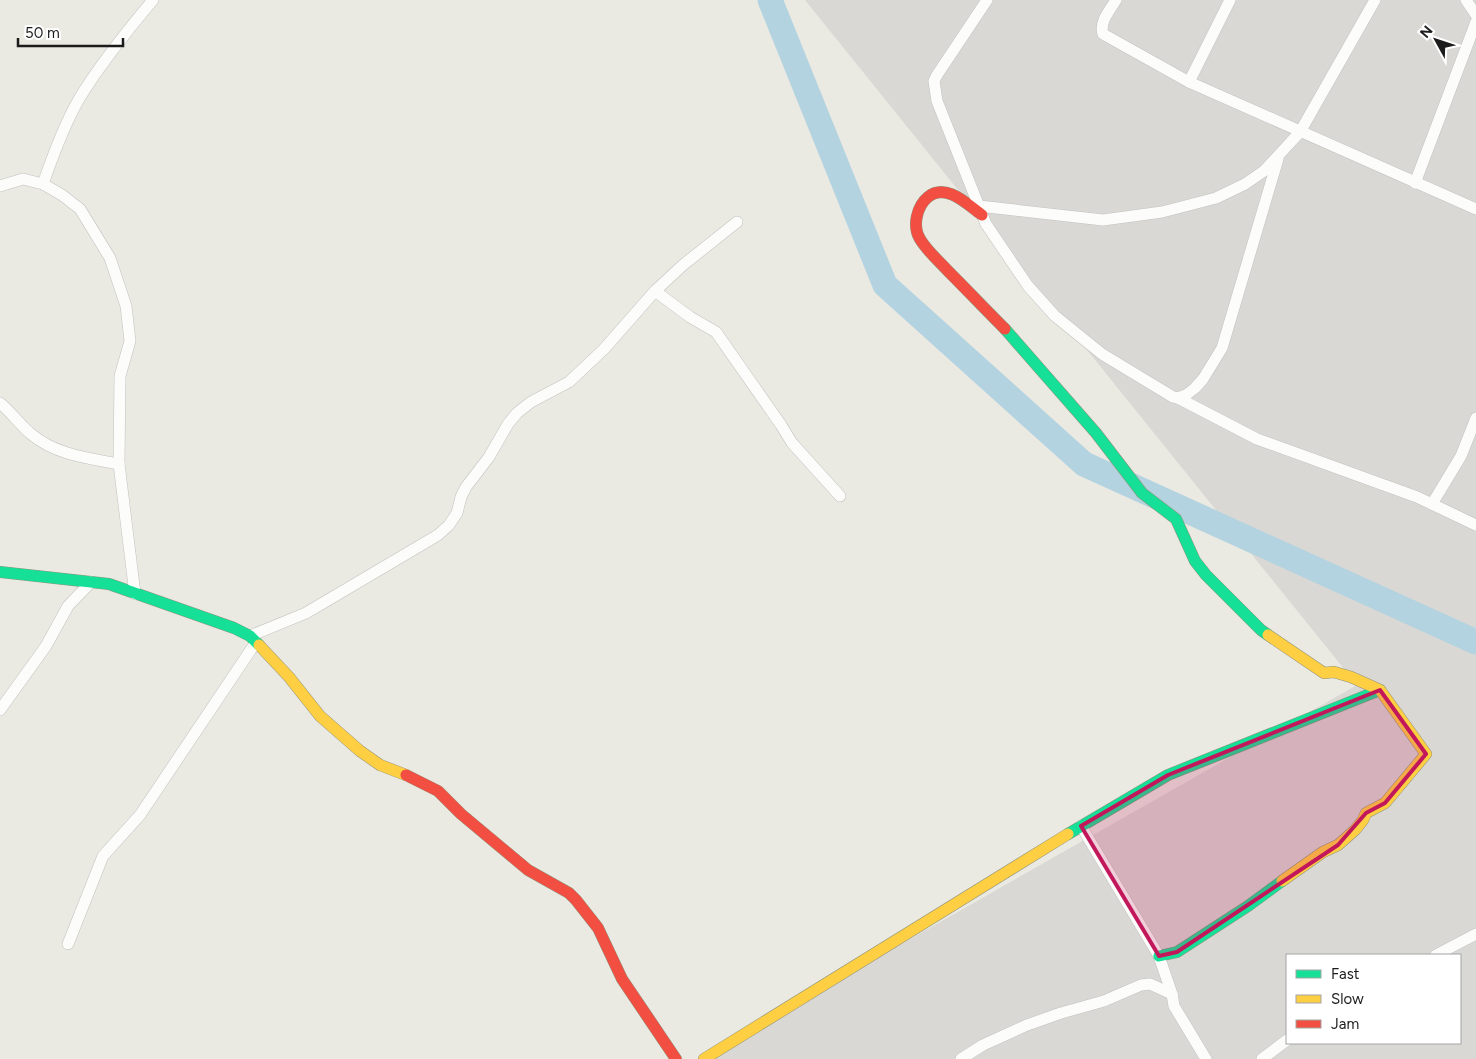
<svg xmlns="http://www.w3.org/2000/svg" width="1476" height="1059" font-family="Figtree,sans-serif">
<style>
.residential{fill:#d9d8d4;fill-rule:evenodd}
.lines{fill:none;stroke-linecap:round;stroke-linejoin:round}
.river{stroke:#b3d3e0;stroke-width:25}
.street-casing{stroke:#c2c2bf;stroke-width:12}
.fast-casing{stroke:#90947b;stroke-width:12}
.slow-casing{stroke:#90947b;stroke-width:12}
.jam-casing{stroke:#90947b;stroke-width:12}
.street{stroke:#fcfcfb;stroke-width:11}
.fast{stroke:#16e098;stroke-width:11}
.slow{stroke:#ffcf43;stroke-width:11}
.jam{stroke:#f24e42;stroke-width:11}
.marked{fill:#c2185b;fill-opacity:0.2;stroke:#c2185b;stroke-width:4;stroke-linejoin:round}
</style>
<rect width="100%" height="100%" fill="#eae9e2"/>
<path class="residential" d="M805,0H1476V1059H699L1357,685ZM1287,955H1460V1043H1287Z"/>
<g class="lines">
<polyline class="river" points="770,0 885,285 1084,464 1476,642"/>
<defs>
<g id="street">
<polyline points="987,0 937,75 934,81 937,101 986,224 1028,286 1055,316 1102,354 1173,397 1178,398 1257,439 1417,497 1476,525"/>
<path d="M1116,0C1110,10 1099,22 1103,34L1189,82L1476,209"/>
<polyline points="1466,0 1476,15"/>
<polyline points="1189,82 1230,0"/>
<polyline points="1415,183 1476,22"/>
<path d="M43,184C53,155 64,125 79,99C100,64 127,31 153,0"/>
<polyline points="0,186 23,179 43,184 62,195 80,209 110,258 126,306 130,341 120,376 119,464 135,594"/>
<polyline points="979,206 1103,220 1162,212 1216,198 1245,184 1264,171 1300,132 1375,0"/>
<polyline points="655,291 690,317 716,332 781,425 792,443 840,496"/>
<polyline points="1178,398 1186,395 1195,388 1203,379 1222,348 1278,159"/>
<path d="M0,403C11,412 20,425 31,434C56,455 88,458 119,464"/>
<polyline points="1432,504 1461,456 1476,418"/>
<polyline points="250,636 306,613 438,535 449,525 457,513 461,497 466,487 489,457 508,424 517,413 531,402 569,382 604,349 655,291 683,265 737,222"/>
<polyline points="0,710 46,646 68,606 91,582"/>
<polyline points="1081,826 1159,956 1172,994 1174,1006 1206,1059"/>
<polyline points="68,944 103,856 140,815 256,642"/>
<polyline points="1436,955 1476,934"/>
<polyline points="961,1059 983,1045 1027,1025 1061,1013 1104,1001 1141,985 1150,984 1172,994"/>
<polyline points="1262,1059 1287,1040"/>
</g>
<g id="fast">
<polyline points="1005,329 1096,433 1142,493 1176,519 1195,561 1206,575 1261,630 1268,635"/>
<polyline points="0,572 109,584 234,628 250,636 259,645"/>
<polyline points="1068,834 1168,775 1380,690"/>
<polyline points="1159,956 1177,952 1248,906 1282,881"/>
</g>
<g id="slow">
<polyline points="1268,635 1324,673 1334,672 1351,677 1380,690 1426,754 1385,803 1366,813 1363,820 1355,830 1338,845 1323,852 1282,881"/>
<polyline points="259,645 289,677 320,716 360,751 380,765 406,775"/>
<polyline points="704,1059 1068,834"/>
</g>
<g id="jam">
<path d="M982,215C968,205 946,182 928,197C917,206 912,226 920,239C927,251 939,261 948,271C967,290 986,310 1005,329"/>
<polyline points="406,775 438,791 461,814 528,870 569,893 576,900 598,928 622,979 676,1059"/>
</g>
</defs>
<use href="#street" class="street-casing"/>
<use href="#fast" class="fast-casing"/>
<use href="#slow" class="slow-casing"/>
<use href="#jam" class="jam-casing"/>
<use href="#street" class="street"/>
<use href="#fast" class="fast"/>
<use href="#slow" class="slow"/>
<use href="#jam" class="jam"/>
</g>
<path class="marked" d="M1380,690L1426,754L1385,803L1366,813L1338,845L1177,952L1159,956L1081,826L1168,775Z"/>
<rect x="1286" y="954" width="175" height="90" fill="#ffffff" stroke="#a4a4a4"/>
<rect x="1296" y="970" width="25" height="8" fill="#16e098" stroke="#a4a4a4"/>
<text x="1331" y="979" font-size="15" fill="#1b1b1b">Fast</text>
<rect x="1296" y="995" width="25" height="8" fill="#ffcf43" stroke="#a4a4a4"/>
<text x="1331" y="1004" font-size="15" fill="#1b1b1b">Slow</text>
<rect x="1296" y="1020" width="25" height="8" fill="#f24e42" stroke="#a4a4a4"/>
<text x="1331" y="1029" font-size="15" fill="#1b1b1b">Jam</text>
<g transform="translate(1436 40) rotate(310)" stroke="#ffffff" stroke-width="4" paint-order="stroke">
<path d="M0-4L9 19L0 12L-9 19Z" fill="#1b1b1b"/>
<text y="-8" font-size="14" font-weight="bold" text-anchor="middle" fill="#1b1b1b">N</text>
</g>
<path d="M18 38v8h105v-8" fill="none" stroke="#1b1b1b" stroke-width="2.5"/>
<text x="25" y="38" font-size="15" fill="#1b1b1b" stroke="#ffffff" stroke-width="4" paint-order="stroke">50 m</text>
</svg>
